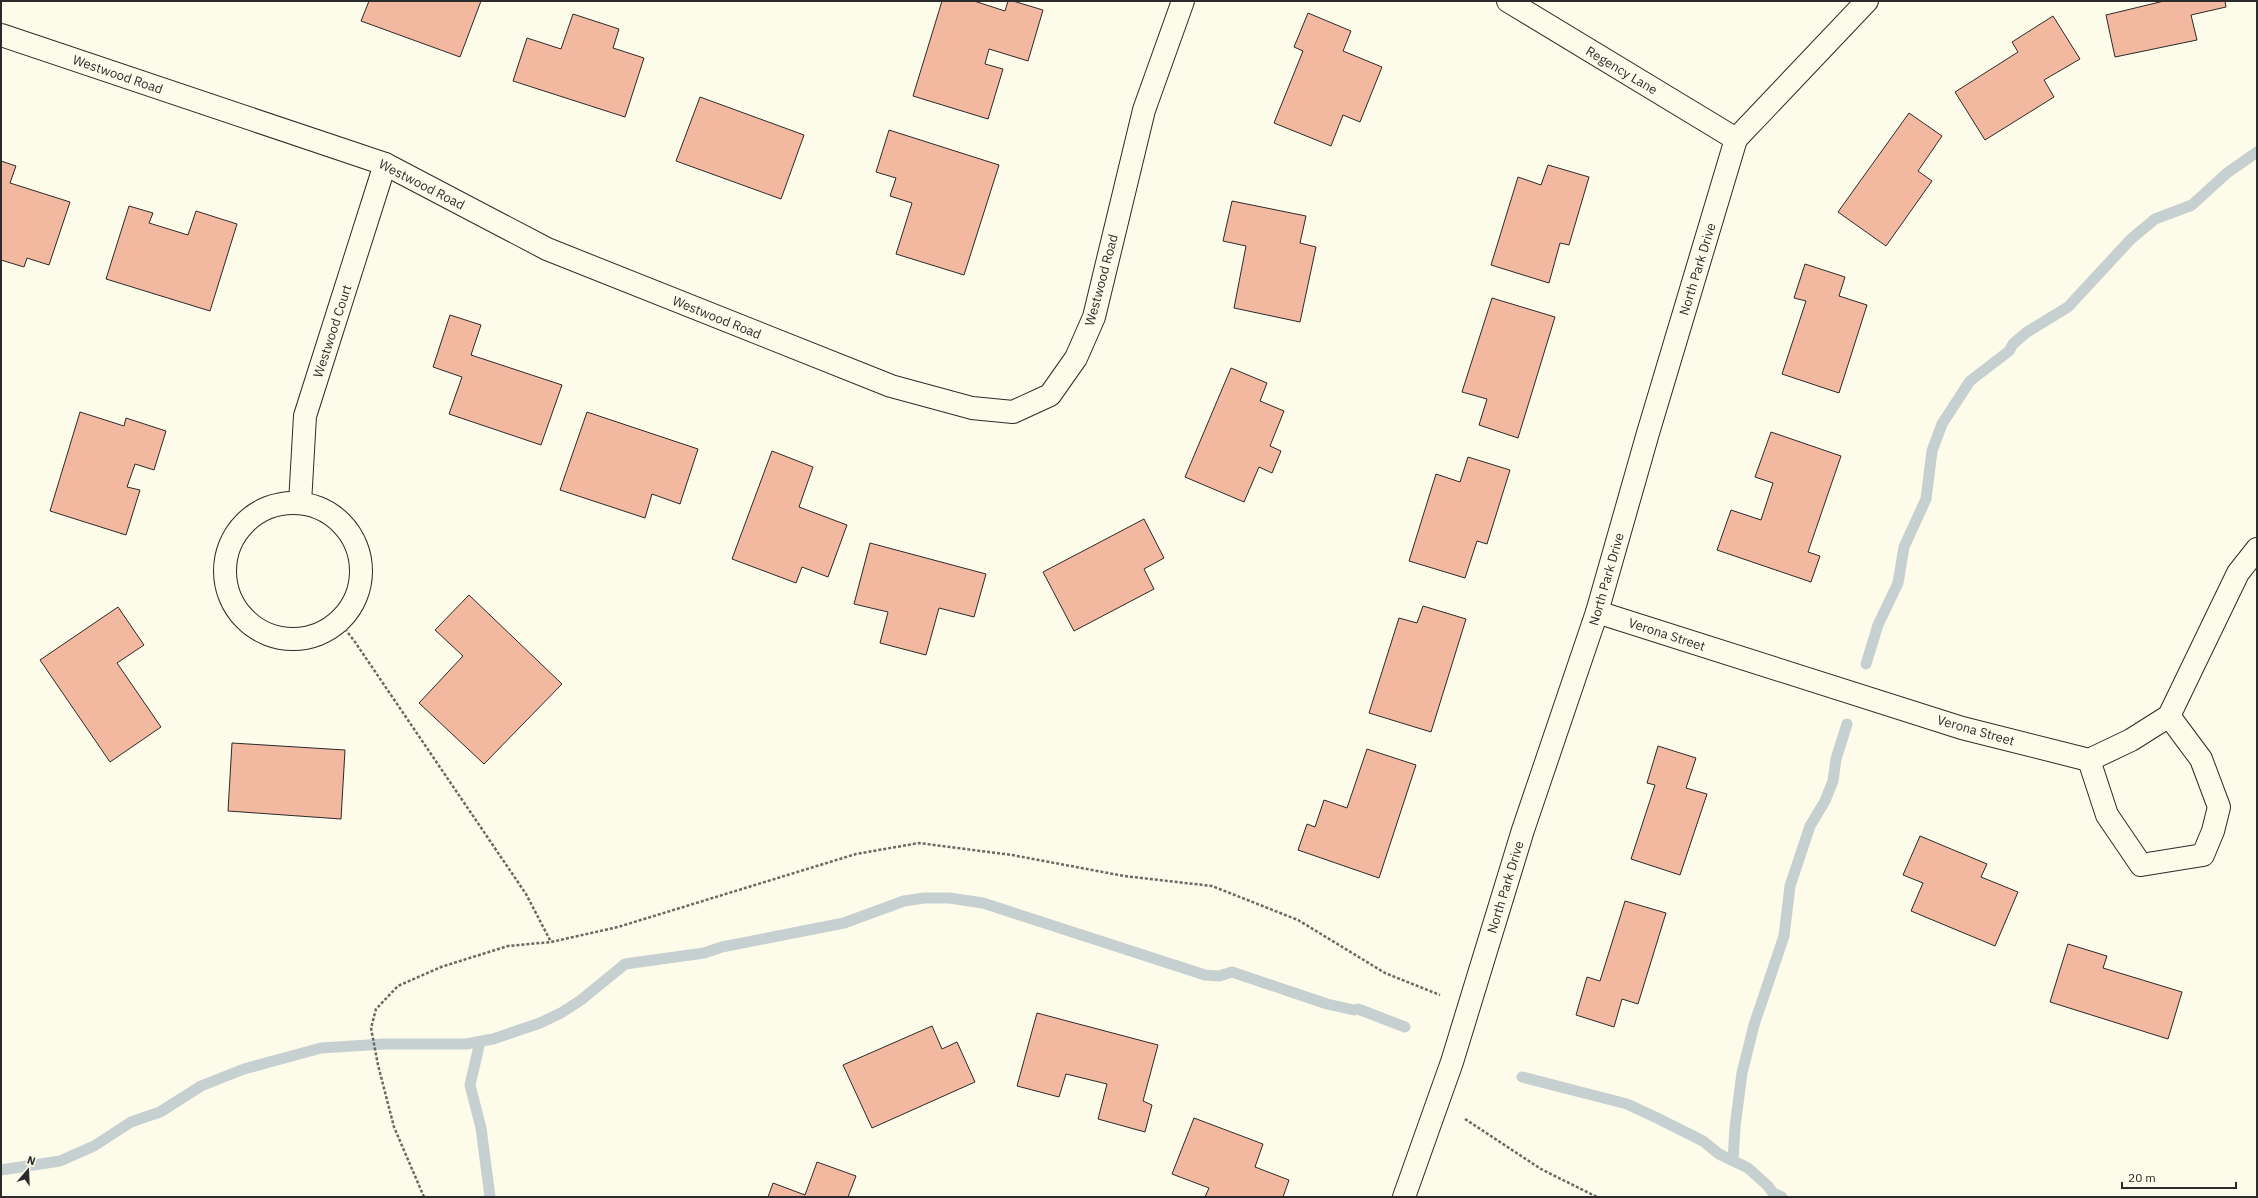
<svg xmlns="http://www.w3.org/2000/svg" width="2258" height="1198" font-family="'IBM Plex Sans',sans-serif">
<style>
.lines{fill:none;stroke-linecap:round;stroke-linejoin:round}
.stream{stroke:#c7d0d0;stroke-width:11}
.building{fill:#f2b8a0;stroke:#2b2b2b}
.street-casing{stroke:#2b2b2b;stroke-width:24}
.path{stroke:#6a6964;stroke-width:2.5;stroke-dasharray:3 2;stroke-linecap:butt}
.street{stroke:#fdfbea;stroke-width:22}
.labels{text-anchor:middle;stroke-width:3;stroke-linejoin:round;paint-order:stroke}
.street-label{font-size:13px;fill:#2b2b2b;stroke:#fdfbea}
</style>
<rect width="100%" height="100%" fill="#fdfbea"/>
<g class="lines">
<g class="stream">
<polyline points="1866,664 1878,625 1898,583 1904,547 1926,499 1932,451 1942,424 1970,381 2009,351 2013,344 2027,332 2068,307 2131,239 2155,219 2192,205 2227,173 2257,152"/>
<polyline points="480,1042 470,1085 481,1128 490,1197"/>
<polyline points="1522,1077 1627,1104 1657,1118 1703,1141 1719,1154 1748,1168 1768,1186 1773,1193 1782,1197"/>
<polyline points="1733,1160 1735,1127 1742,1073 1754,1025 1784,936 1790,886 1810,826 1825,801 1833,781 1836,759 1847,724"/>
<polyline points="1,1170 60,1161 94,1146 131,1122 160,1112 201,1086 244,1069 321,1048 384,1044 466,1044 493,1039 540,1023 561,1013 581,1000 625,964 704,953 722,947 844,923 904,901 924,898 949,898 983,903 1205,975 1219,976 1232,972 1327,1004 1354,1010 1358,1009 1405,1027"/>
</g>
</g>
<g class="building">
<polygon points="369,1 481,1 460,57 361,21"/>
<polygon points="942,1 974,1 1005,11 1008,1 1013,1 1043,10 1028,61 989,49 985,64 1003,69 988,119 913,96"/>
<polygon points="2164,1 2225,1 2226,7 2191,15 2197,40 2115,57 2106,15"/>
<polygon points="1308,13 1351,31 1343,51 1382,67 1360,122 1343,115 1331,146 1274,123 1303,51 1294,47"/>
<polygon points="573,14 619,29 613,48 644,58 625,117 513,81 527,38 561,49"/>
<polygon points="2053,16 2080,59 2044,80 2054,97 1985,140 1955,92 2018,52 2012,42"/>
<polygon points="700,97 804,135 781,199 676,161"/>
<polygon points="1909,113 1942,136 1918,171 1932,181 1886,246 1838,212"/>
<polygon points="889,130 999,165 964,275 896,254 912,203 890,196 896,178 876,172"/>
<polygon points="1,161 16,166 10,183 70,202 49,265 27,258 24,267 1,260"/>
<polygon points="1548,165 1589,177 1569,245 1560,243 1549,283 1491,265 1518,177 1541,185"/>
<polygon points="1232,201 1306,216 1300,243 1316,247 1300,322 1234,308 1246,246 1223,241"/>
<polygon points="129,206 153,213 149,223 188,235 196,211 237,224 210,311 106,279"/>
<polygon points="1805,264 1845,277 1839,296 1867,305 1839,393 1782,374 1806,301 1794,298"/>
<polygon points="1492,298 1555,317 1518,438 1479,425 1487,399 1462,392"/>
<polygon points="450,315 481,325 471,355 562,385 541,445 449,414 462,377 433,367"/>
<polygon points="1231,368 1267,383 1260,401 1284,411 1270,446 1281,451 1272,473 1259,467 1244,502 1185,477"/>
<polygon points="80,412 124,426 126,418 166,431 154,470 135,464 127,487 140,490 126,535 50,511"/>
<polygon points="587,412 698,449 680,504 652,494 645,518 560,490"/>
<polygon points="1771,432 1841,456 1808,552 1820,556 1811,582 1717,550 1731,510 1761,520 1773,483 1755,477"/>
<polygon points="772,451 813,467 799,507 847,525 828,577 802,567 796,583 732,559"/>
<polygon points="1468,457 1510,470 1487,544 1477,541 1465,578 1409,561 1436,474 1460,482"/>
<polygon points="1144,519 1164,558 1144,569 1154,589 1074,631 1043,572"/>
<polygon points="870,543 986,574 974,617 939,608 926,655 880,643 888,612 854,604"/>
<polygon points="469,595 562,684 484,764 419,703 463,656 435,630"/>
<polygon points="1423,606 1466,619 1431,732 1369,713 1399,618 1417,623"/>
<polygon points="118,607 144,645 117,663 161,727 110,762 40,660"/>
<polygon points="232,743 345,750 341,819 228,811"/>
<polygon points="1658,746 1696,758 1686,788 1707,794 1680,875 1631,859 1655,785 1647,783"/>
<polygon points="1367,749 1416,765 1379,878 1298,850 1307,824 1315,827 1324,800 1347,808"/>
<polygon points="1920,836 1987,864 1981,877 2018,892 1995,946 1911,911 1923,883 1903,875"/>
<polygon points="1625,901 1666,913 1638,1004 1622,999 1614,1027 1576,1015 1587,977 1600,981"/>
<polygon points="2068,944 2107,956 2103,968 2182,992 2168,1039 2050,1002"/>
<polygon points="1037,1013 1158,1045 1143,1101 1152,1105 1145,1132 1098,1119 1107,1084 1066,1074 1059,1097 1017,1086"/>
<polygon points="932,1026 942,1049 957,1042 975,1082 872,1128 843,1065"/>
<polygon points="1194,1118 1263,1144 1255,1167 1289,1180 1283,1197 1205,1197 1209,1188 1172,1174"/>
<polygon points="817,1162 856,1176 848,1197 768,1197 773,1183 805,1195"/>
</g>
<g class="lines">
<defs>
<g id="street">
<polyline points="1508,1 1736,139"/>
<polyline points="1,35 385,164 547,249 891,386 972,408 1013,412 1050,395 1076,358 1094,317 1144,110 1183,1"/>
<polyline points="300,503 305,416 385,164"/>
<circle cx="293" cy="571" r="68"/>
<polyline points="1597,612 1962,728 2089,760 2131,740 2169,716 2238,573 2257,549"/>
<polyline points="2089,760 2107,815 2141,865 2203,855 2213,831 2219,807 2201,759 2169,716"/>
<polyline points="1404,1197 1452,1062 1523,830 1597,612 1648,433 1736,139 1867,1"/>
</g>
</defs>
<use href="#street" class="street-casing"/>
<g class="path">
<polyline points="339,621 355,642 526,894 551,942"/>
<polyline points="1465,1119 1541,1169 1597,1197"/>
<polyline points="424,1197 394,1127 378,1065 371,1028 376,1009 398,986 441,967 508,946 551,942 618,927 856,854 919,843 1012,855 1124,876 1212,886 1298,920 1385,973 1440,995"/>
</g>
<use href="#street" class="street"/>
</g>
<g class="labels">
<g class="street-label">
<text transform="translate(1622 70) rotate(31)" y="5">Regency Lane</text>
<text transform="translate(118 74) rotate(19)" y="5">Westwood Road</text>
<text transform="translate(422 184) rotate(27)" y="5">Westwood Road</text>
<text transform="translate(1697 269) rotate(-73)" y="5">North Park Drive</text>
<text transform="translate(1101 280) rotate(-75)" y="5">Westwood Road</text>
<text transform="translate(717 317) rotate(22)" y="5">Westwood Road</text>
<text transform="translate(332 331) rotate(-72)" y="5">Westwood Court</text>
<text transform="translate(1606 579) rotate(-74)" y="5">North Park Drive</text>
<text transform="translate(1667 634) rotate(18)" y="5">Verona Street</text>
<text transform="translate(1976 730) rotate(16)" y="5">Verona Street</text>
<text transform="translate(1505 887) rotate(-73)" y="5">North Park Drive</text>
</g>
</g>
<rect width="2258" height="1198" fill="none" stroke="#2b2b2b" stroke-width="4"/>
<g transform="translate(28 1170) rotate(19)" stroke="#fdfbea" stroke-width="3" paint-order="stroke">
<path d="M0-3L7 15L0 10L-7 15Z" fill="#2b2b2b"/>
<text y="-6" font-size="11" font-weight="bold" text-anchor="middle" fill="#2b2b2b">N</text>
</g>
<path d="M2122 1182v6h114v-6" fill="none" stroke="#2b2b2b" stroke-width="2"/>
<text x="2128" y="1182" font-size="12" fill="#2b2b2b" stroke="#fdfbea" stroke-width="3" paint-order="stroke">20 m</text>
</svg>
